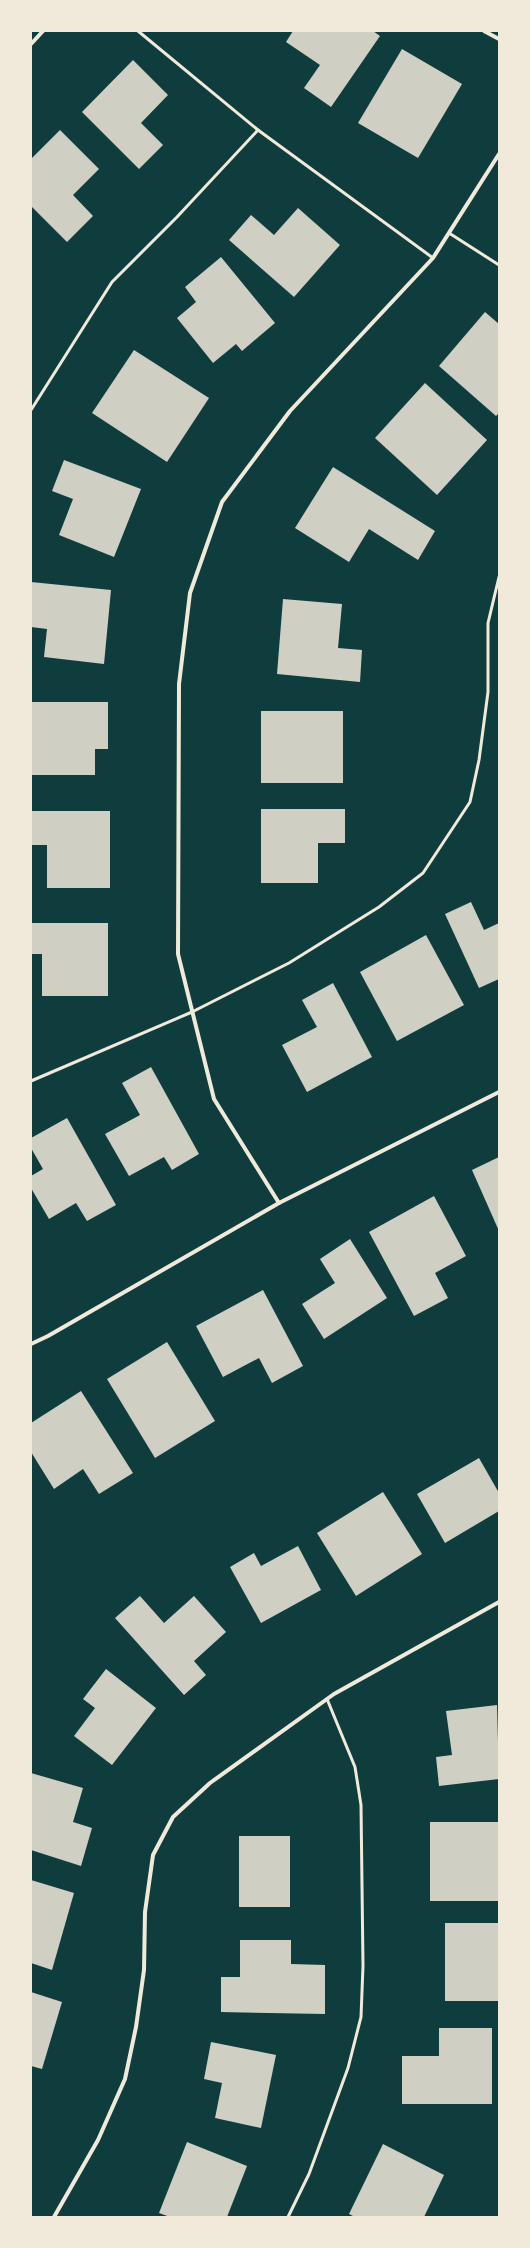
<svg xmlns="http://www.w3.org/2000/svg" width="530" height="2248" font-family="Georgia,serif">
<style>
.building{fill:#cfcfc3}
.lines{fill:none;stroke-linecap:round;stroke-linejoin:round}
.service{stroke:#f1e9da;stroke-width:3}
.minor{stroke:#f1e9da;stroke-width:4}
</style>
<rect width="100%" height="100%" fill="#0f3d3e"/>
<g class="building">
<polygon points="293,31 373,31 380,36 331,107 304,88 320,65 286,42"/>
<polygon points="402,49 462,84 418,158 358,123"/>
<polygon points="133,60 168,95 141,123 163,145 139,169 82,112"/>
<polygon points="60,130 99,169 73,195 93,216 67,242 31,206 31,159"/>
<polygon points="298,208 340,245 294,297 229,240 251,215 274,235"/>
<polygon points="221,257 275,323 242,351 236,344 213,363 177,318 196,302 185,287"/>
<polygon points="485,312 499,324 499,413 496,416 439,366"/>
<polygon points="134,350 209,398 167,462 92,413"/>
<polygon points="425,383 487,440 437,495 375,438"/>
<polygon points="64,460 141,489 114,557 59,535 73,499 52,491"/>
<polygon points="333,467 435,531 418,560 369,529 349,562 295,528"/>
<polygon points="31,582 111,590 104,664 44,657 47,629 31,627"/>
<polygon points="283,599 342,604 338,648 362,650 360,682 277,674"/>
<polygon points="31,702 108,702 108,749 95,749 95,775 31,775"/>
<rect x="261" y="711" width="82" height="72"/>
<polygon points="261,809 345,809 345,843 318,843 318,883 261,883"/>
<polygon points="31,811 110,811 110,888 47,888 47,845 31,845"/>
<polygon points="471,902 484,930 499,923 499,979 479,988 445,914"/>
<polygon points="31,923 108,923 108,996 42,996 42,954 31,954"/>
<polygon points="426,935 464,1005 397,1041 360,972"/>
<polygon points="333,983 372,1057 307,1092 282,1045 317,1027 302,1000"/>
<polygon points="151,1067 199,1154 172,1170 164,1157 129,1176 105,1134 140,1115 122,1083"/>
<polygon points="67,1118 116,1205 87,1221 76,1203 49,1219 31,1188 31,1176 43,1169 31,1148 31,1138"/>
<polygon points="499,1157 499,1231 472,1170"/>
<polygon points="434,1196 466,1256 435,1273 448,1298 414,1316 369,1232"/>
<polygon points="350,1239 387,1298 324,1339 302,1304 335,1283 320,1259"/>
<polygon points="263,1290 303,1366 272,1383 259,1358 223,1377 196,1326"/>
<polygon points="167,1342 215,1421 155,1458 107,1379"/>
<polygon points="81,1391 133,1473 99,1494 83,1469 54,1489 31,1452 31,1423"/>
<polygon points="479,1458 499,1493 499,1511 445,1543 417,1494"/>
<polygon points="383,1492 422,1554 356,1596 317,1533"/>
<polygon points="298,1546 321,1590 261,1623 230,1567 254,1553 261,1566"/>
<polygon points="140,1596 164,1623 194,1596 226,1632 194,1661 206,1675 184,1695 115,1618"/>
<polygon points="106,1669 156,1708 112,1765 74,1736 95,1708 83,1699"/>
<polygon points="497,1705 499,1779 439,1786 436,1757 452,1755 446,1711"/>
<polygon points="31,1773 83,1788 73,1822 92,1828 81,1866 31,1850"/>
<rect x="430" y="1822" width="69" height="79"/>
<rect x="239" y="1836" width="51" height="71"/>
<polygon points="31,1880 74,1893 52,1970 31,1963"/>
<rect x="445" y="1923" width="54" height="78"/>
<polygon points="240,1940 291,1940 291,1964 325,1965 325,2014 221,2012 221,1977 240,1977"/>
<polygon points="31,1992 62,2002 42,2069 31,2066"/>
<polygon points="439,2028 492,2028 492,2104 402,2104 402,2056 439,2056"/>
<polygon points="211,2042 276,2055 261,2128 215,2118 222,2083 204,2079"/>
<polygon points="187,2142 247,2166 227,2217 170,2217 159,2213"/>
<polygon points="383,2144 444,2175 424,2217 355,2217 349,2214"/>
</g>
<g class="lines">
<g class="service">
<polyline points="138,31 258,130"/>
<polyline points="449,233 499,265"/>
<polyline points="31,410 112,282 177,217 258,130 433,258"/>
<polyline points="31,1081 192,1012 289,963 379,907 423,873 470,802 479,760 488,692 488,623 499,577"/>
<polyline points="288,2217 309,2174 348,2068 361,2017 363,1966 361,1805 355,1767 327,1699"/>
</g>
<g class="minor">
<polyline points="484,31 499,39"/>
<polyline points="31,44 43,31"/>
<polyline points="279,1203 214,1099 178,954 179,684 190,593 222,502 290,411 433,258 499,154"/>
<polyline points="31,1344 48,1336 279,1203 499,1092"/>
<polyline points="54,2217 98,2140 125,2079 136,2027 144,1970 145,1912 153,1855 173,1817 210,1783 334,1694 499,1602"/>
</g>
</g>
<rect width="530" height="2248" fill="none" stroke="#f1e9da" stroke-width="64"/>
</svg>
